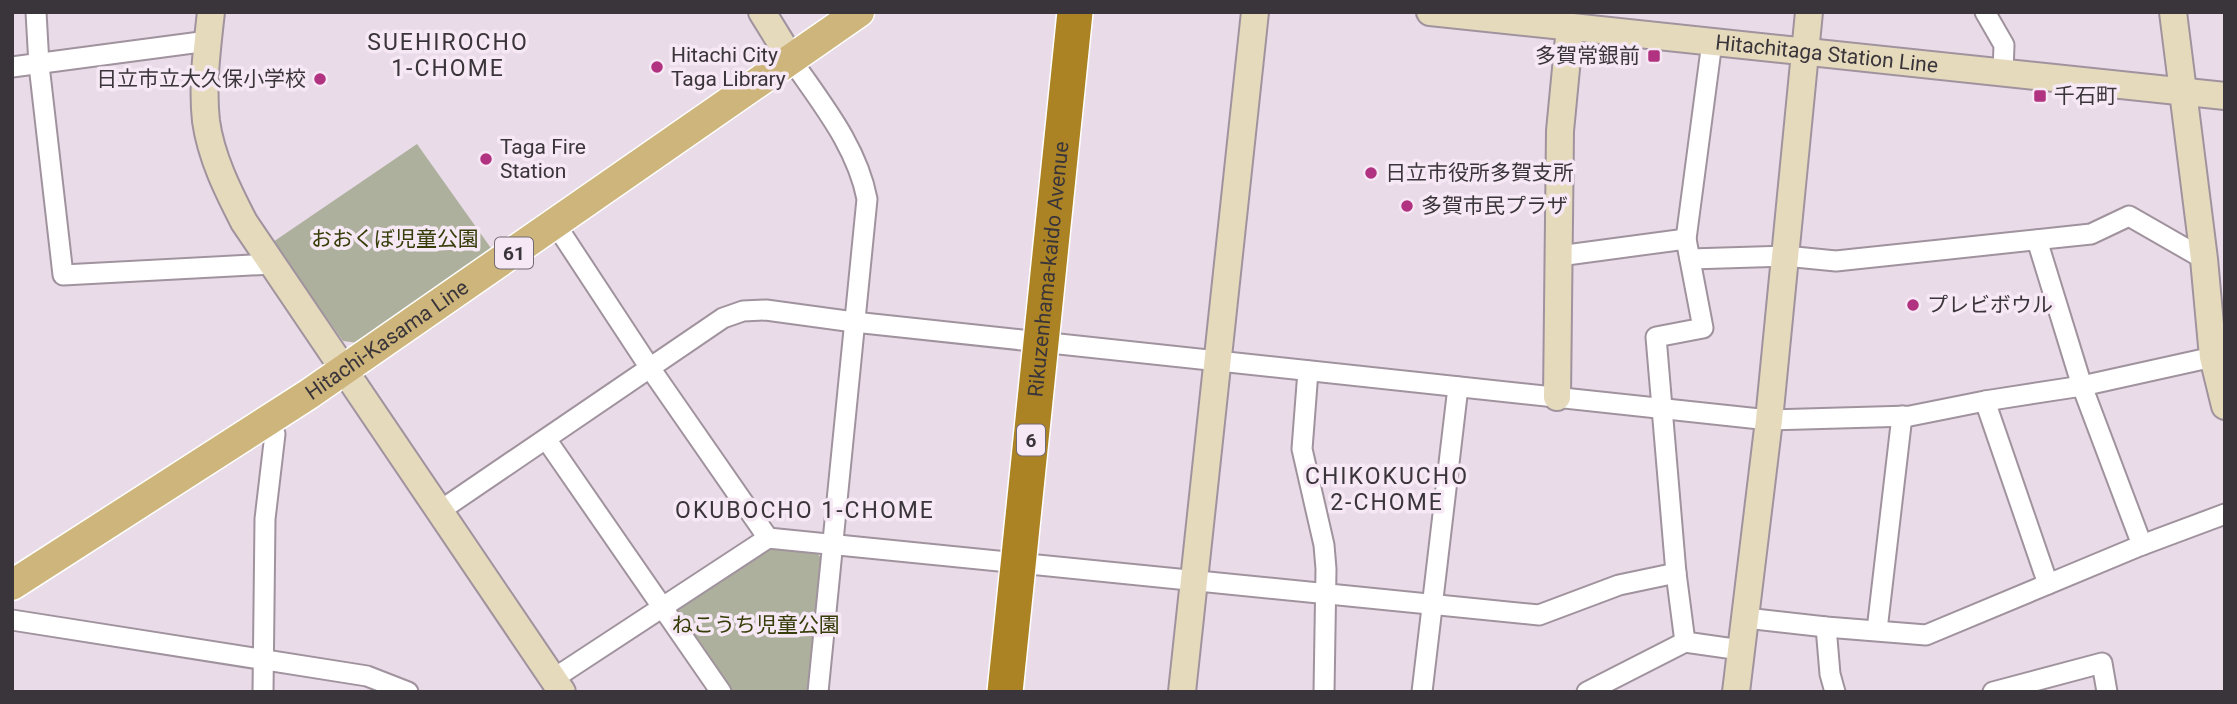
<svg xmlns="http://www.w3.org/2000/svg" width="2237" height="704" font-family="Roboto,'Noto Sans JP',sans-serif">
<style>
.green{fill:#acb09c}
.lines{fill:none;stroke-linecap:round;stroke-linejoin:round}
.street-casing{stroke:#a0939e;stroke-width:23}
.secondary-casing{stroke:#a0939e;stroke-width:30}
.primary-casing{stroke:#fff;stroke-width:33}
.highway-casing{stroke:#fff;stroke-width:38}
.street{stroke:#fff;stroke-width:19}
.secondary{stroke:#e6dabd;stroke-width:26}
.primary{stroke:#cdb57c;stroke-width:30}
.highway{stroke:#ac8324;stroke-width:35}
.poi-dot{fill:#b13280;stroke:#f6e8f4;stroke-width:2.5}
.labels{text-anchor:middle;stroke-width:7;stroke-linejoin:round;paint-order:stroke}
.shield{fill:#f6e8f4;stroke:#726b72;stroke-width:2}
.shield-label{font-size:19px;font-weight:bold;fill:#3a353a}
.street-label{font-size:21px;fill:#3a353a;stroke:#f6e8f4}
.poi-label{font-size:21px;fill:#3a353a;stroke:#f6e8f4;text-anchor:start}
.park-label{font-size:21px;fill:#363d09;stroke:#f6e8f4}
.neighbourhood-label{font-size:23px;letter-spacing:2px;fill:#3a353a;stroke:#f6e8f4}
</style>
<rect width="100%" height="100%" fill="#e9dbe7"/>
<g class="green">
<polygon points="417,144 493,251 358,343 343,341 273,242"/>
<polygon points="767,544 813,548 821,558 812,692 732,692 723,685 676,616 675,606"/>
</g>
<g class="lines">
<defs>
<g id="street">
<polyline points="36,12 39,65 63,275 272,264"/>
<polyline points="1985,12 2004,45 2003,72"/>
<path d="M791,59C821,103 857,146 867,199L818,692"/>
<polyline points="12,67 208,41"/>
<polyline points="556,225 650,368 768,538"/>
<polyline points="1686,239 1712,42"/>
<polyline points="2037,240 2082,386 2142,545"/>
<polyline points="1559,256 1686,239 1703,328 1656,337 1676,573 1685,642"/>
<polyline points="1690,259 1785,256 1836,261 2091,234 2129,216 2204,259"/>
<polyline points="1308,371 1302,449 1324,545 1326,569 1324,692"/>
<polyline points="1985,401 2048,584"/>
<polyline points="546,439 721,692"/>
<polyline points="441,510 723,318 743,311 766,310 854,322 1769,420 1910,416 1985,401 2082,386 2213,357"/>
<polyline points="1746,618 1826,627 1926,635 2142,545 2225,514"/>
<polyline points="12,620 367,676 408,692"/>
<polyline points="1826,627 1830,674 1835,692"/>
<polyline points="1877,630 1902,416"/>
<polyline points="553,679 768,538 1539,615 1619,585 1676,573"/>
<polyline points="263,692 265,519 275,434 268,421"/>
<polyline points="1422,692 1458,387"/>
<polyline points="1587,692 1685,642 1741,650"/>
<polyline points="1993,692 2102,663 2107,692"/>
</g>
<g id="secondary">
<path d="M211,12C207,48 202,85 206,121C211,157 228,191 244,222L562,692"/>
<polyline points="762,12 791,59"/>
<path id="s1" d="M1430,12L2225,96"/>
<polyline points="2173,12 2204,259 2213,357 2225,406"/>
<polyline points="1557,397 1560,131 1570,27"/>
<polyline points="1182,692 1255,12"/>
<polyline points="1736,692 1769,420 1809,12"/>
</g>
<g id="primary">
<path id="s2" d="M12,585L309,394L859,12"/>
</g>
<g id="highway">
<path id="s3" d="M1005,692L1075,12"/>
</g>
</defs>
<use href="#street" class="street-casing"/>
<use href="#secondary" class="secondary-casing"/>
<use href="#primary" class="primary-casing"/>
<use href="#highway" class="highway-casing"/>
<use href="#street" class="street"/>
<use href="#secondary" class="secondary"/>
<use href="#primary" class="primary"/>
<use href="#highway" class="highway"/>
</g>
<g class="poi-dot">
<rect x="1647" y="49" width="14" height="14" rx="3.5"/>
<circle cx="657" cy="67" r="7"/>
<circle cx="320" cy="79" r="7"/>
<rect x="2033" y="89" width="14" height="14" rx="3.5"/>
<circle cx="486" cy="159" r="7"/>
<circle cx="1371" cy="173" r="7"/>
<circle cx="1407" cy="206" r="7"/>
<circle cx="1913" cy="305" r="7"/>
</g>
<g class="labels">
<g class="shield">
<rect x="495" y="237.5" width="38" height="31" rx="5"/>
<rect x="1017" y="424.5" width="28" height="31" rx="5"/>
</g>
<g class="shield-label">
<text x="514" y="260">61</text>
<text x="1031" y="447">6</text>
</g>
<g class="street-label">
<text dy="7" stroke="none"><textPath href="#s1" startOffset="399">Hitachitaga Station Line</textPath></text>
<text dy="7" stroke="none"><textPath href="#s3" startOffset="425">Rikuzenhama-kaido Avenue</textPath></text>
<text dy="7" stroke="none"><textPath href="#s2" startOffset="448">Hitachi-Kasama Line</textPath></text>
</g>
<g class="poi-label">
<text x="671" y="62">Hitachi City<tspan x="671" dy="24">Taga Library</tspan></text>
<text x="1640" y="63" text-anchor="end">多賀常銀前</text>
<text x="306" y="86" text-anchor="end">日立市立大久保小学校</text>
<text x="2054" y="103">千石町</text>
<text x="500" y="154">Taga Fire<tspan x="500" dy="24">Station</tspan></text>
<text x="1385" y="180">日立市役所多賀支所</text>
<text x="1421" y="213">多賀市民プラザ</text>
<text x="1927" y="312">プレビボウル</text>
</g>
<g class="park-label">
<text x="395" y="246">おおくぼ児童公園</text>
<text x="756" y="632">ねこうち児童公園</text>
</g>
<g class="neighbourhood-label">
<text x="448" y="50">SUEHIROCHO<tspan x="448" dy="26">1-CHOME</tspan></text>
<text x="1387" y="484">CHIKOKUCHO<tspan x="1387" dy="26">2-CHOME</tspan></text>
<text x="805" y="518">OKUBOCHO 1-CHOME</text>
</g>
</g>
<rect width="2237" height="704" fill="none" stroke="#3a353a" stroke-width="28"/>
</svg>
